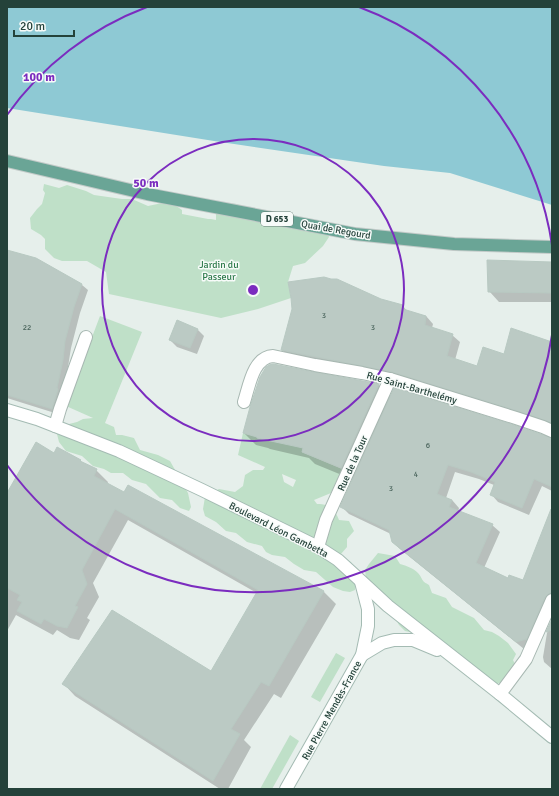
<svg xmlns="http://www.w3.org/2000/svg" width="559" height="796" font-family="Signika,sans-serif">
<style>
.green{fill:#bfe0c8;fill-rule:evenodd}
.water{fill:#8ec9d4}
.shadow{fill:#0003}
.building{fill:#bbcac4;stroke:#b8c9c2}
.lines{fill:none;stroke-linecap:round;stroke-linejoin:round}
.minor-casing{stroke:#a8b8b2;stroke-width:14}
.secondary-casing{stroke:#a4bbb3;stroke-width:14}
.primary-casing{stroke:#c2cac8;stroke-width:14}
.minor{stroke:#fff;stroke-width:12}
.secondary{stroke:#fff;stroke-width:12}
.primary{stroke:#6aa596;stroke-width:12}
.ring{fill:none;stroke:#7b2cbf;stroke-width:2}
.labels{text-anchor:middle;stroke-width:3;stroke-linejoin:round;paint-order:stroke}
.number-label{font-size:8px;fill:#4a645c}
.shield{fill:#f7fbf9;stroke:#637a73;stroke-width:1}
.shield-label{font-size:9px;font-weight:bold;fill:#24423a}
.street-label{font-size:10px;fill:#24423a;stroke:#f7fbf9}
.park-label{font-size:10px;fill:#2d7a4b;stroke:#f7fbf9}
.centre{fill:#7b2cbf;stroke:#f7fbf9;stroke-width:2}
.ring-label{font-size:12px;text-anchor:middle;font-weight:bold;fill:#7b2cbf;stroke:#f7fbf9;stroke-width:3;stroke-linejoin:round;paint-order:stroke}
</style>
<rect width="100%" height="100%" fill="#e6efeb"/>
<g class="green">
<polygon points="44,184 59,188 67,185 86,191 94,195 122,199 132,199 148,206 162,203 175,205 182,210 182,214 208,219 211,219 216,220 216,210 225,203 237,204 251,211 309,219 326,228 329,237 323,246 305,263 293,266 288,282 291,298 258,309 221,318 109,294 106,272 87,261 62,261 54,258 45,249 45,239 41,235 31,229 30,218 37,209 42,204 45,193 43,190"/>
<polygon points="100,316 142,332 105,423 114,427 116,435 122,435 134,438 140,450 158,455 170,461 188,493 191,507 189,511 180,508 172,500 160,498 146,484 132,480 123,473 111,473 104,469 93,466 82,456 66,451 59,442 57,434 65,425 77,422 83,419 93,418 66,406"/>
<path d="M243,433L303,448L302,452L342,469L331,493L314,500L317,504C329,504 335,509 339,520L349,521L354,531L347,539V547L341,554L344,560L351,562C355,570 357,581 355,590L350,592L343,591L333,587L316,572L304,570L294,564L285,557L272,555L266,552L262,546L247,542L236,533L226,531L216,522L205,516L203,509L205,497L219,489L235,492L243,486L245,475L253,470H263L265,467L238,455ZM282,474L296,480L293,487L284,482Z"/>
<path d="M378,553L395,556L400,564C407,566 413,568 418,573C424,580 420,580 429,585L432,593L446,598L452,607L474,618L484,630L492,632L499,636L508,643L516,654L513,660L516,666L502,682L494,685L414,633L405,631L399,625L394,616L366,579L365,570L369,564Z"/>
<polygon points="336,653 345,658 320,702 311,697"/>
<polygon points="290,735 299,741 272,789 260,789"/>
</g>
<polygon class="water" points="7,7 552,7 552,205 450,173 384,166 214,141 7,108"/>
<g class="shadow">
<polygon points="7,251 82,285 88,290 80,313 71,348 68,367 58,414 7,398"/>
<polygon points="552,263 552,302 499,302 489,291"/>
<polygon points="381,300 403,306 407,311 426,316 433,324 432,328 452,335 460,342 455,360 478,368 505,355 552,343 552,426 289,357 282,350"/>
<polygon points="197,329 204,336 197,354 177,347 170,340"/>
<polygon points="314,373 379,385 391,397 552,439 552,491 542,486 529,515 498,502 491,494 494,485 479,479 455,472 446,498 452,500 459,508 458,512 492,525 500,532 484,568 509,579 523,582 552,523 552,605 524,649 400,549 393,542 391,534 349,514 341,506 354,480 315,464 309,458 270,449 268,448 256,445 244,433"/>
<polygon points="58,449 96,470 108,482 107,485 324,592 336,604 281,698 274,694 244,740 251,747 228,789 220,789 75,696 63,683 212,673 257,593 128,520 93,583 99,597 87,618 90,620 79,640 70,638 57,630 53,635 16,615 7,631 7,495 54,455"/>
<polygon points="552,621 552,669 544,662 543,657 547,633"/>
</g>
<g class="building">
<polygon points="7,250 36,258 82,284 74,307 65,341 63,360 57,388 58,389 52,409 7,395"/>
<polygon points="487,260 552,262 552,293 488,292"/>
<polygon points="324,277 331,279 337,279 381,299 403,305 403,309 426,316 425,325 453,334 447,356 477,366 483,347 504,354 511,328 552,342 552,423 518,411 392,372 281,350 292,309 291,298 288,282"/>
<polygon points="177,320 198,329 190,348 169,340"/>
<polygon points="273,364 314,372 379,384 341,468 302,452 303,448 257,438 257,437 243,433 250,407 260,377 266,367 269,365"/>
<polygon points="394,388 514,425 552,438 552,487 534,479 522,508 490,495 495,482 471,472 448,465 437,494 452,500 449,507 493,524 476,563 508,578 509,575 523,580 551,509 552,509 552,593 548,594 545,597 527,639 516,642 392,542 389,530 340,507"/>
<polygon points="36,442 54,453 57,447 81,460 80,461 97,469 94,476 124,492 128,485 324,591 269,686 261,682 231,729 240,734 213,781 62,684 112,610 211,671 258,590 115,509 82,570 87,584 75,606 78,607 67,628 57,626 44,619 41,624 17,611 22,602 17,600 20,595 7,588 7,493"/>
<polygon points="552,619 552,630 546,632"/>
</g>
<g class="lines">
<defs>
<g id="minor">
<path d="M244,402C249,387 253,357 273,356L315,365L362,373L390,379L516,418L543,427L552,431"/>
<polyline points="55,426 60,409 86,337"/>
<polyline points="318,547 326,520 390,379"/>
<polyline points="500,694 526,659 552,600"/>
</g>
<g id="secondary">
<polyline points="7,410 37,419 119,451 202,490 318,547 338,560 361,581 388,606 500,694 552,737"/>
<polyline points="362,655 382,643 394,640 413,640 437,650"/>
<polyline points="286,789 362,655 368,626 368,609 361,582"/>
</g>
<polyline id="primary" points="7,161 147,194 355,234 454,244 552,247"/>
</defs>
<use href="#minor" class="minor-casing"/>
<use href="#secondary" class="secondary-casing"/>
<use href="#primary" class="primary-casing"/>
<use href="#minor" class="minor"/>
<use href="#secondary" class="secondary"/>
<use href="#primary" class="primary"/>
</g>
<g class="ring">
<circle cx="253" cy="290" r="151"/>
<path d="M552 335A302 302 0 0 1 7 465M7 115A302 302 0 0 1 147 7M359 7A302 302 0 0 1 552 245"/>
</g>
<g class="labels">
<g class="number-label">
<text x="324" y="318">3</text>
<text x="27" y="330">22</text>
<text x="373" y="330">3</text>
<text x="428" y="448">6</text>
<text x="416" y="477">4</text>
<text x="391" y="491">3</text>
</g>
<rect class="shield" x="261" y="212" width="32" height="14" rx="3"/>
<g class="shield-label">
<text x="277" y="222">D 653</text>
</g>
<g class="street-label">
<text transform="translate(336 229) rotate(10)" y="4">Quai de Regourd</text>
<text transform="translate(412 387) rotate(16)" y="4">Rue Saint-Barthelémy</text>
<text transform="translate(352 463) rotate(-66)" y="4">Rue de la Tour</text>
<text transform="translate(279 529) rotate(27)" y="4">Boulevard Léon Gambetta</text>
<text transform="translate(331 710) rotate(-61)" y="4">Rue Pierre Mendès-France</text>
</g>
<g class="park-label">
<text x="219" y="268">Jardin du<tspan x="219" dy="12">Passeur</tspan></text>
</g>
</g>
<circle cx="253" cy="290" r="6" class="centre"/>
<g class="ring-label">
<text x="39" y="81">100 m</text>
<text x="146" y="187">50 m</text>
</g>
<rect width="559" height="796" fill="none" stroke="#24423a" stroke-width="16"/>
<path d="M14 30v6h60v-6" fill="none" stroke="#24423a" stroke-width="2"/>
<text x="20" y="30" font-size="12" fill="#24423a" stroke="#f7fbf9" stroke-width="3" paint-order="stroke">20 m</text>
</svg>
